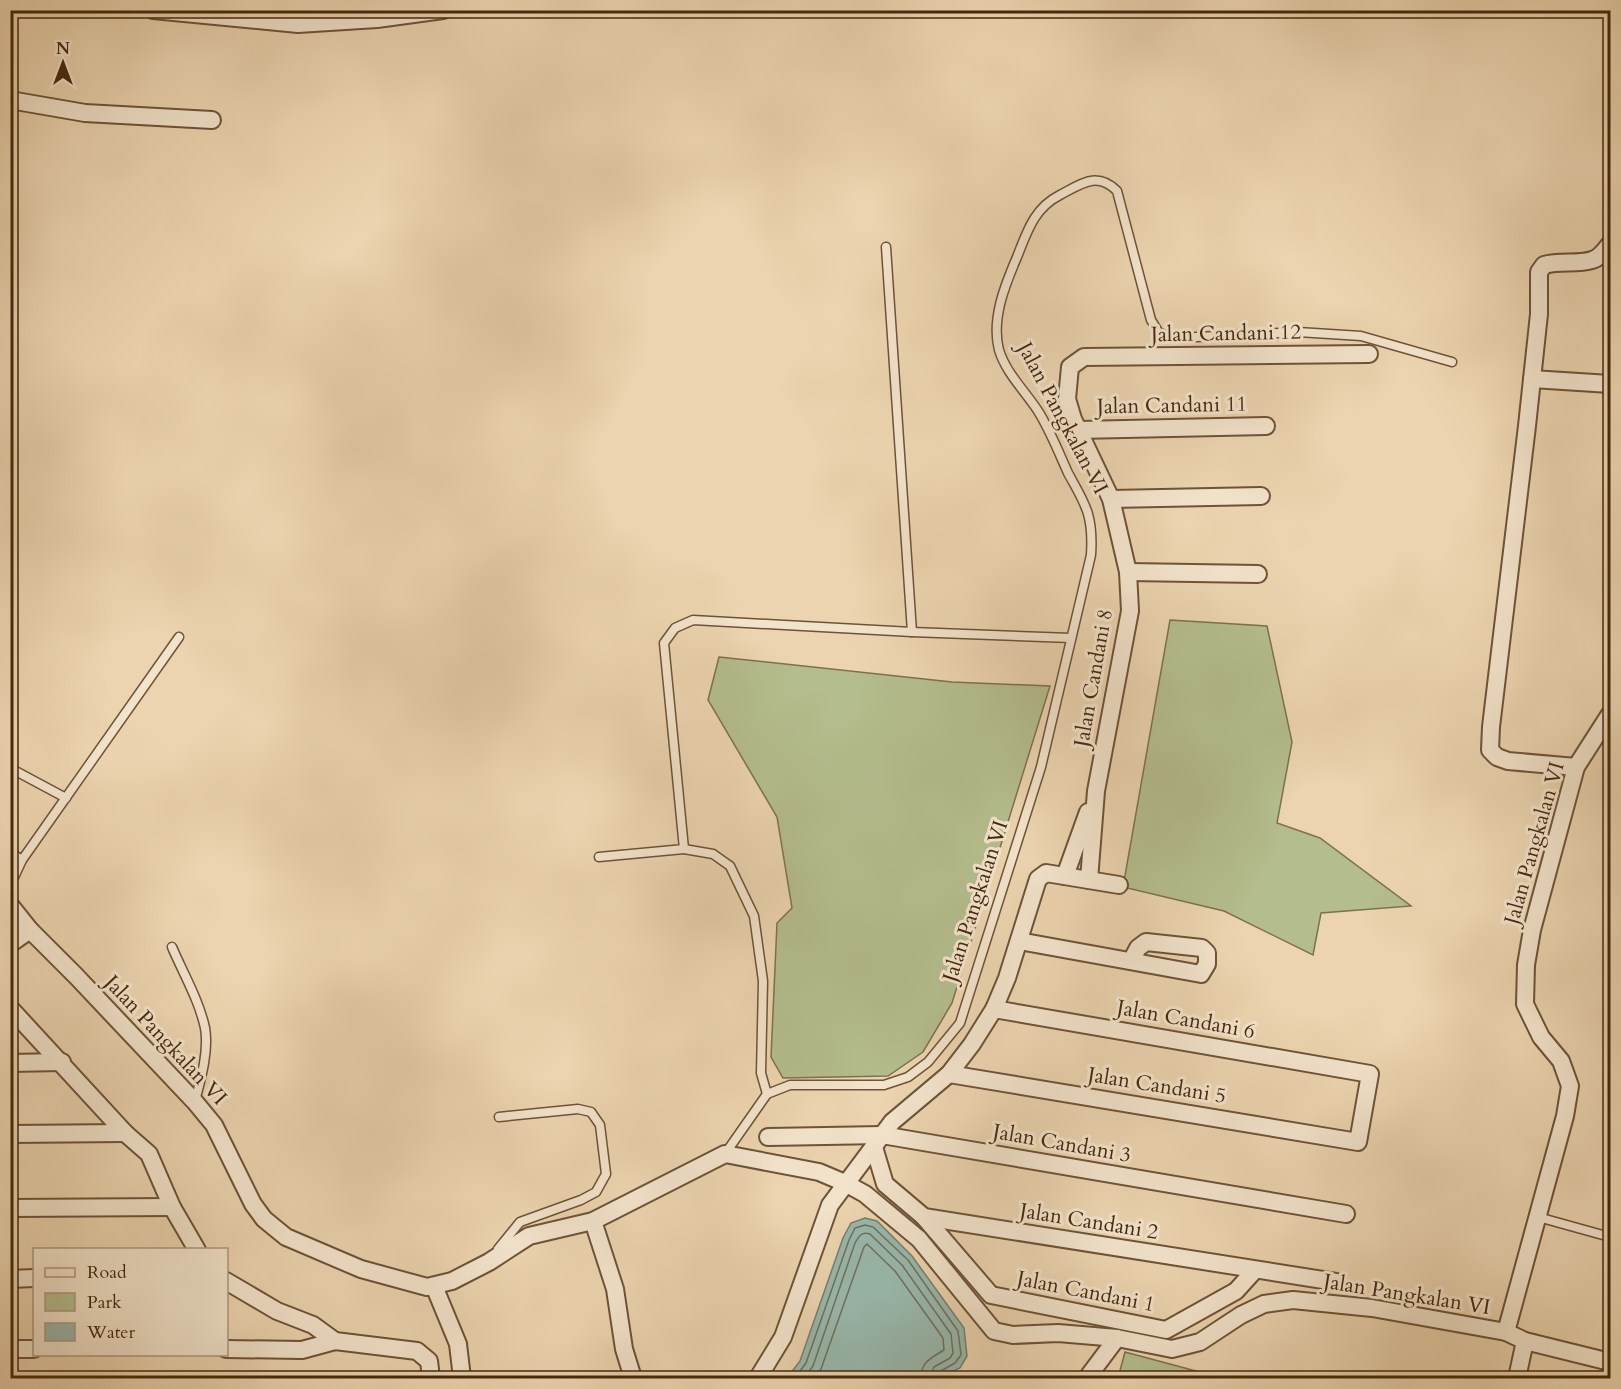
<svg xmlns="http://www.w3.org/2000/svg" width="1621" height="1389" font-family="Cardo,serif">
<style>
.green{fill:#b4bd8d;stroke:#7c724d;stroke-width:1.5}
.water{fill:#98b8ad;stroke:#777e6d;stroke-width:1.5}
.lines{fill:none;stroke-linecap:round;stroke-linejoin:round}
.shore{stroke:#6e705d;stroke-width:1.5}
.service-casing{stroke:#6e5336;stroke-width:11}
.minor-casing{stroke:#6e5336;stroke-width:20}
.service{stroke:#f2e3cb;stroke-width:8}
.minor{stroke:#f2e3cb;stroke-width:16}
.labels{text-anchor:middle;stroke-width:6;stroke-linejoin:round;paint-order:stroke}
.street-label{font-size:21px;fill:#45280d;stroke:#f2e3cb}
</style>
<rect width="100%" height="100%" fill="#ebd4af"/>
<filter id="stains"><feTurbulence type="fractalNoise" baseFrequency=".00333" numOctaves="4"/><feColorMatrix values="0 0 0 0 .2 0 0 0 0 .09 0 0 0 0 .02 0 0 0 .5 -.17"/></filter>
<radialGradient id="worn" r=".72"><stop offset=".6" stop-color="#630" stop-opacity="0"/><stop offset="1" stop-color="#630" stop-opacity=".3"/></radialGradient>
<g class="green">
<polygon points="1170,620 1267,626 1292,742 1277,823 1320,838 1411,906 1321,913 1313,955 1224,911 1123,887"/>
<polygon points="719,657 952,682 1050,686 952,1003 923,1052 888,1076 783,1078 771,1057 777,923 792,908 777,817 708,700"/>
<polygon points="1125,1352 1222,1378 1118,1378"/>
</g>
<polygon class="water" points="865,1218 877,1221 912,1256 964,1328 967,1356 960,1368 938,1378 787,1378 800,1361 843,1238 851,1223"/>
<g class="lines">
<g class="shore">
<polyline points="795,1378 806,1363 849,1240 855,1228 865,1225 873,1227 908,1260 958,1331 961,1355 955,1363 939,1372 937,1378"/>
<path d="M804,1378L813,1366L855,1243C859,1236 862,1231 870,1234L902,1265L951,1334L953,1353L950,1358L934,1367L930,1378"/>
<path d="M815,1378L821,1369L864,1247L867,1244L895,1271L943,1338L944,1350C931,1358 921,1362 921,1378"/>
</g>
<defs>
<g id="service">
<polyline points="886,247 912,632"/>
<polyline points="10,768 66,798"/>
<polyline points="684,849 713,854 730,866 754,916 763,981 761,1073 767,1094"/>
<polyline points="10,852 22,860"/>
<polyline points="599,857 684,849 664,643 675,628 693,620 912,632 1071,638"/>
<polyline points="10,886 22,860 179,637"/>
<path d="M172,947C183,973 199,1000 205,1028C209,1051 201,1079 195,1101"/>
<path d="M725,1154L767,1094L790,1085H884L908,1077L928,1062L960,1023L1041,767L1091,555C1092,540 1092,528 1088,514C1084,500 1075,486 1068,473C1059,453 1050,430 1038,411C1025,391 1006,373 999,350C991,319 1005,285 1017,257C1027,232 1034,208 1060,195C1081,184 1097,171 1117,191L1151,320L1159,333L1177,338L1298,332L1361,336L1452,362"/>
<polyline points="1538,1217 1610,1237"/>
<polyline points="498,1249 520,1222 581,1200 596,1192 606,1174 600,1125 591,1112 578,1109 499,1117"/>
</g>
<g id="minor">
<polyline points="153,10 298,24 377,19 443,10"/>
<polyline points="10,100 85,113 212,120"/>
<polyline points="1532,379 1610,384"/>
<polyline points="1078,430 1266,426"/>
<polyline points="1111,499 1261,496"/>
<polyline points="1128,572 1258,574"/>
<path d="M1576,767L1508,761L1497,757L1490,750L1491,727L1527,426L1539,314V272L1544,265C1560,260 1577,265 1592,260C1600,258 1605,250 1610,244"/>
<polyline points="1065,876 1088,812"/>
<polyline points="1089,880 1096,791 1130,611 1128,572 1111,499 1073,419 1067,399 1070,367 1084,357 1369,354"/>
<polyline points="10,905 30,930 76,976 195,1102 214,1125 253,1204 264,1219 286,1237 361,1269 427,1287 452,1281 489,1262 529,1236 593,1221 725,1154 819,1172 845,1183 865,1194 919,1239 994,1331 1013,1335 1058,1333 1117,1338 1172,1349 1200,1342 1241,1315 1264,1304 1293,1300 1372,1308 1506,1332 1525,1341 1610,1362"/>
<polyline points="1019,941 1201,974 1207,964 1207,953 1202,948 1146,942 1138,948 1131,961"/>
<polyline points="10,944 30,930"/>
<polyline points="10,1008 125,1133 149,1154 172,1207 197,1250"/>
<polyline points="10,1063 62,1062"/>
<polyline points="949,1074 1358,1142 1370,1074 994,1009"/>
<polyline points="10,1134 125,1133"/>
<polyline points="768,1137 882,1135 1346,1214"/>
<polyline points="874,1147 885,1184 924,1217 1336,1282"/>
<polyline points="10,1208 172,1207"/>
<polyline points="924,1217 991,1295 1166,1330 1236,1291 1255,1270"/>
<polyline points="593,1221 615,1289 624,1349 633,1378"/>
<polyline points="10,1279 34,1278"/>
<polyline points="226,1281 277,1311 313,1325 335,1341 417,1351 429,1361 431,1378"/>
<polyline points="434,1286 458,1344 462,1378"/>
<polyline points="1506,1332 1565,1116 1570,1086 1561,1061 1541,1037 1525,1004 1526,965 1532,930 1576,767 1610,714"/>
<polyline points="10,1349 34,1349"/>
<polyline points="226,1349 302,1350 335,1341"/>
<polyline points="758,1378 783,1337 830,1205 892,1122 949,1074 972,1044 994,1009 1007,978 1038,879 1046,873 1119,885"/>
<polyline points="1087,1378 1117,1338"/>
<polyline points="1517,1378 1525,1341"/>
</g>
</defs>
<use href="#service" class="service-casing"/>
<use href="#minor" class="minor-casing"/>
<use href="#service" class="service"/>
<use href="#minor" class="minor"/>
</g>
<g class="labels">
<g class="street-label">
<text transform="translate(1226 333) rotate(-1)" y="7">Jalan Candani 12</text>
<text transform="translate(1172 405) rotate(-1)" y="7">Jalan Candani 11</text>
<text transform="translate(1063 418) rotate(62)" y="7">Jalan Pangkalan VI</text>
<text transform="translate(1093 678) rotate(-80)" y="7">Jalan Candani 8</text>
<text transform="translate(1534 843) rotate(-74)" y="7">Jalan Pangkalan VI</text>
<text transform="translate(975 901) rotate(-72)" y="7">Jalan Pangkalan VI</text>
<text transform="translate(1186 1019) rotate(10)" y="7">Jalan Candani 6</text>
<text transform="translate(166 1040) rotate(47)" y="7">Jalan Pangkalan VI</text>
<text transform="translate(1157 1085) rotate(9)" y="7">Jalan Candani 5</text>
<text transform="translate(1062 1143) rotate(10)" y="7">Jalan Candani 3</text>
<text transform="translate(1089 1221) rotate(9)" y="7">Jalan Candani 2</text>
<text transform="translate(1086 1291) rotate(11)" y="7">Jalan Candani 1</text>
<text transform="translate(1407 1294) rotate(9)" y="7">Jalan Pangkalan VI</text>
</g>
</g>
<rect width="1621" height="1389" fill="none" stroke="#ebd4af" stroke-width="36"/>
<rect x="12" y="12" width="1597" height="1365" fill="none" stroke="#45280d" stroke-width="3"/>
<rect x="18" y="18" width="1585" height="1353" fill="none" stroke="#45280d" stroke-width="1.5"/>
<rect x="33" y="1248" width="195" height="108" fill="#f2e3cb" stroke="#ad987f" stroke-width="1.5"/>
<rect x="45" y="1268" width="30" height="9" fill="#f2e3cb" stroke="#ad987f" stroke-width="1.5"/>
<text x="87" y="1278" font-size="18" fill="#45280d">Road</text>
<rect x="45" y="1293" width="30" height="18" fill="#b4bd8d" stroke="#ad987f" stroke-width="1.5"/>
<text x="87" y="1308" font-size="18" fill="#45280d">Park</text>
<rect x="45" y="1323" width="30" height="18" fill="#98b8ad" stroke="#ad987f" stroke-width="1.5"/>
<text x="87" y="1338" font-size="18" fill="#45280d">Water</text>
<g transform="translate(63 63)" stroke="#f2e3cb" stroke-width="4.5" paint-order="stroke">
<path d="M0-4.5L10 22L0 15L-10 22Z" fill="#45280d"/>
<text y="-9" font-size="16" font-weight="bold" text-anchor="middle" fill="#45280d">N</text>
</g>
<rect width="100%" height="100%" filter="url(#stains)"/>
<rect width="100%" height="100%" fill="url(#worn)"/>
</svg>
